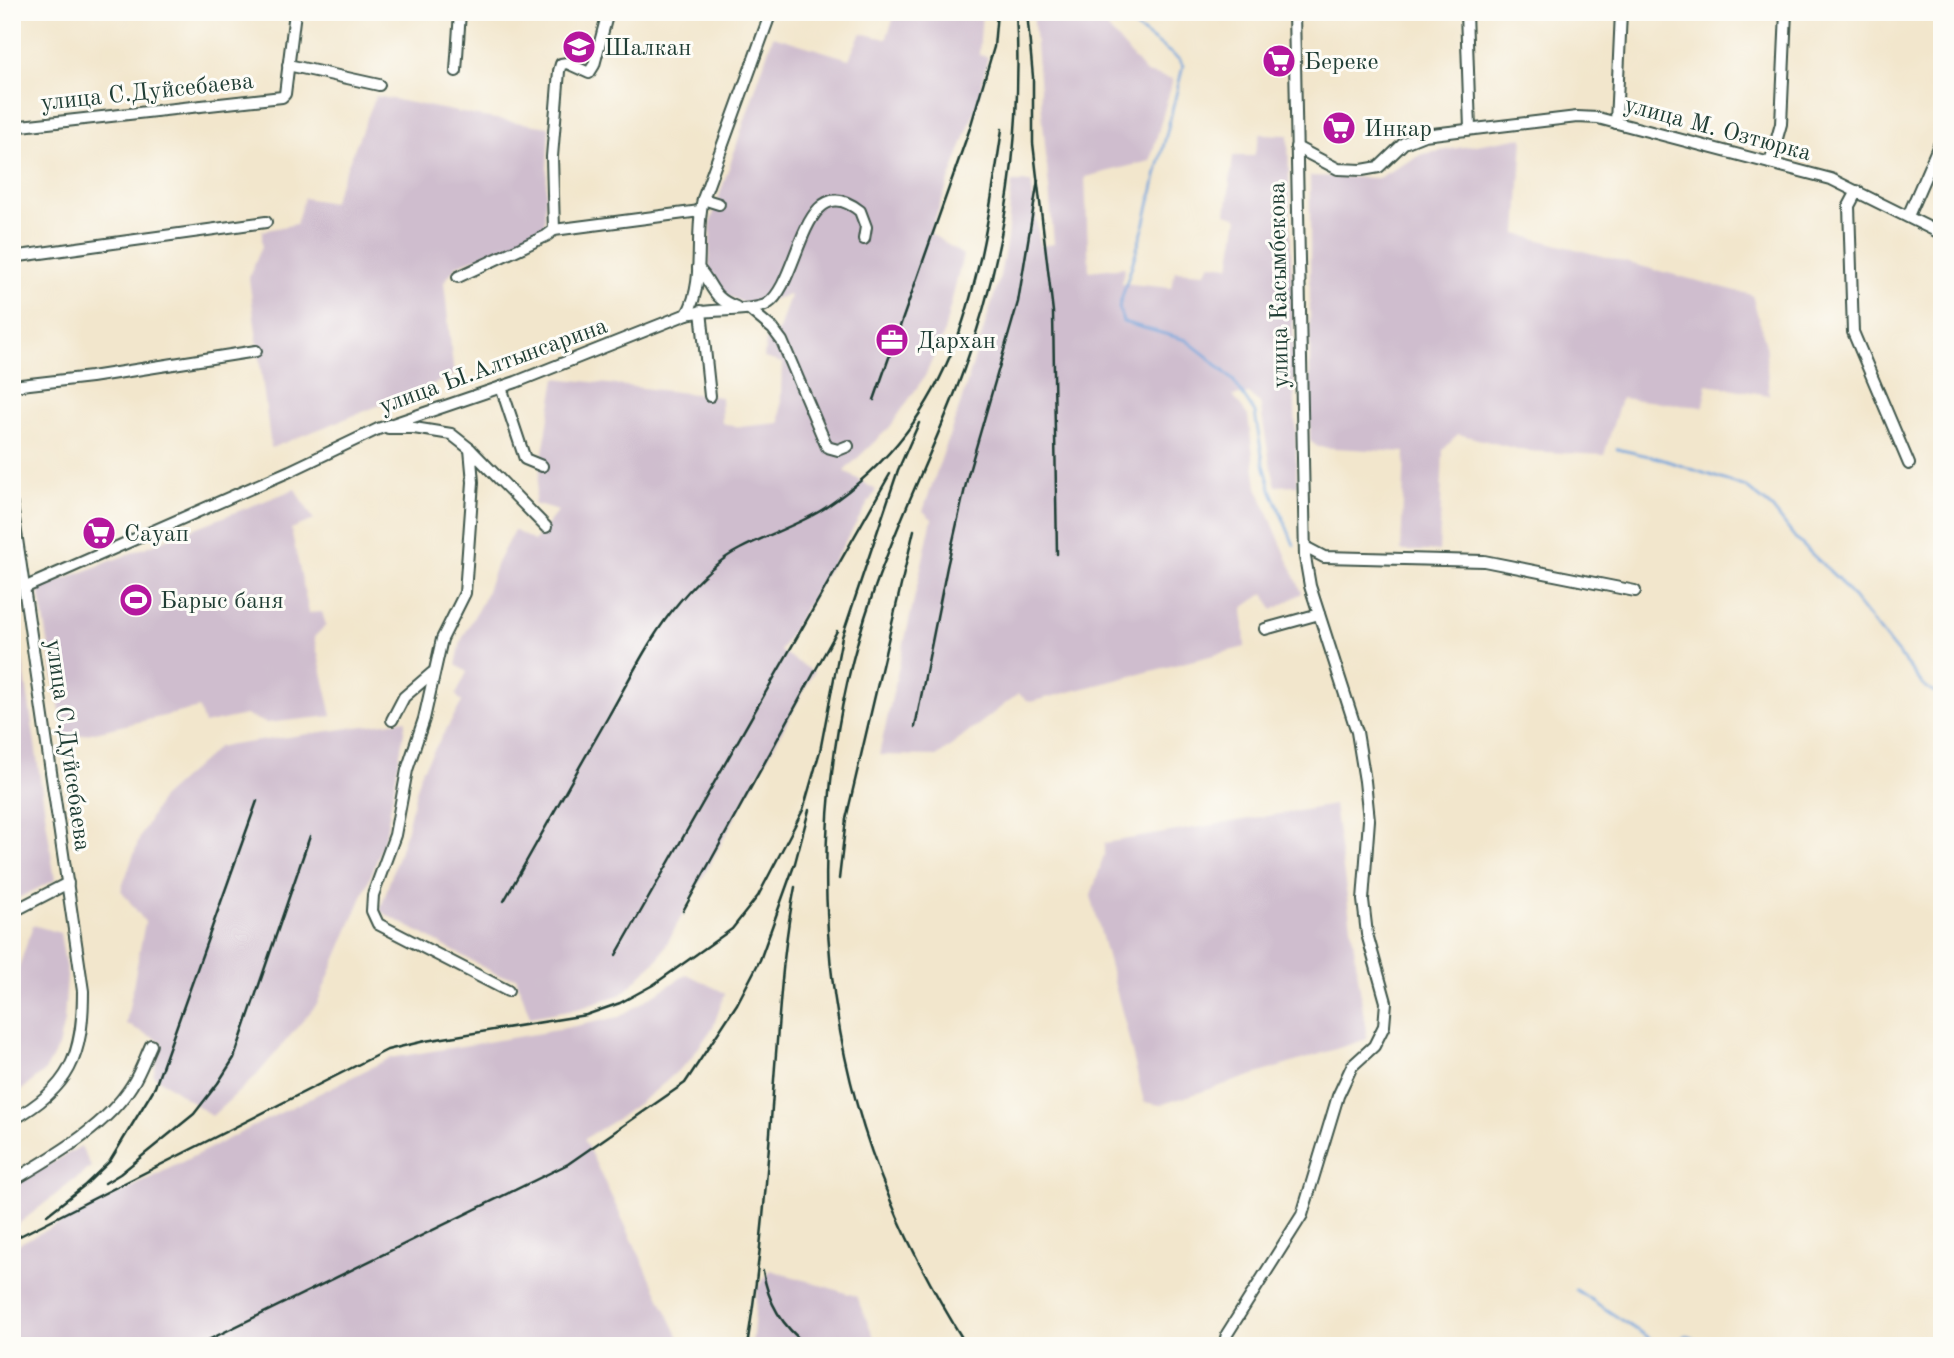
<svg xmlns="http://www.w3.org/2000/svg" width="1954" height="1358" font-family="'Old Standard TT',serif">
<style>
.industrial{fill:#cfbdce}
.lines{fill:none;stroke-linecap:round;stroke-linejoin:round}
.stream{stroke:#6fa1da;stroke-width:2.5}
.minor-casing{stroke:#3f564b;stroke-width:14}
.minor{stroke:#fff;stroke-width:10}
.rail{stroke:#1f3d34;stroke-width:2.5}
.labels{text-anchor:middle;stroke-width:6;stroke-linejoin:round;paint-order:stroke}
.poi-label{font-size:24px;fill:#1f3d34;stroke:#fdfcf7;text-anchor:start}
.street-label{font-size:24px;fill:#1f3d34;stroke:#fdfcf7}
</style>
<rect width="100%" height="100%" fill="#fdfcf7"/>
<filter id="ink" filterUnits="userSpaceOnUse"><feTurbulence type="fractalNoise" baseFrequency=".0143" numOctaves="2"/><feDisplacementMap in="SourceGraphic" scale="14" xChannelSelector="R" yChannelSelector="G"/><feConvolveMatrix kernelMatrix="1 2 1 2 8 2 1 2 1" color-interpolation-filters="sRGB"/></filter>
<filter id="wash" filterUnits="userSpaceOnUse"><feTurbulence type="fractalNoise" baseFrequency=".00686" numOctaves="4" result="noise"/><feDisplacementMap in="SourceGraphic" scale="28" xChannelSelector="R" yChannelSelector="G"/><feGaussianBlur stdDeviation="1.57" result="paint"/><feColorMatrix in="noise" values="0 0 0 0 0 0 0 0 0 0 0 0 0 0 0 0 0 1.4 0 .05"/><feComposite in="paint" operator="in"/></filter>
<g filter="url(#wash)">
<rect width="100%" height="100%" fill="#f2e6cc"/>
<g class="industrial">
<polygon points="896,12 982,12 979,55 988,57 978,102 930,233 963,255 943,336 925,376 890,427 844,471 876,490 780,651 814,672 659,958 622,994 581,1008 530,1017 516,977 498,975 380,911 407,828 420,774 462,702 456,695 467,672 456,665 461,641 485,596 497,563 514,530 534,541 558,511 534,504 556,378 721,397 722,423 739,427 780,423 782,363 764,358 766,341 779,330 790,295 748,305 722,293 709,269 711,221 773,36 849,59 861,33 886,39"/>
<polygon points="1033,12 1094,12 1146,73 1173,79 1150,161 1085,177 1089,271 1125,267 1121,283 1171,288 1175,271 1205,273 1210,264 1230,266 1238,218 1226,214 1233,156 1254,156 1260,134 1288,135 1297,485 1276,486 1270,463 1260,403 1249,394 1233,396 1248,416 1257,487 1302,593 1273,610 1264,593 1243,608 1245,647 1030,702 1018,694 938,756 879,755 932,519 923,511 961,402 999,280 1007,239 1012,182 1031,182 1040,246 1054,244"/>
<polygon points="376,96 483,117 549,127 544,233 457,265 444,282 454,376 271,448 249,278 262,246 262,231 296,224 304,198 332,203"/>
<polygon points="1523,137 1517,234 1752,295 1765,341 1769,395 1707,384 1703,407 1621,398 1604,455 1526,451 1458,434 1443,450 1439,551 1401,551 1405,452 1318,447 1310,441 1310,176 1378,178 1422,154"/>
<polygon points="295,489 314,520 291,529 309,613 322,612 326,625 314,637 332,716 266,723 245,715 204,724 199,708 65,739 39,589"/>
<polygon points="12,587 55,880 12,901"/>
<polygon points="406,720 386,833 374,868 317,1004 257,1075 212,1116 153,1075 162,1042 126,1024 145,922 121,890 140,837 161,798 218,747"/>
<polygon points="1334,805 1367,1039 1160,1105 1144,1102 1125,1023 1091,896 1104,855 1104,843"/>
<polygon points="33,925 60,933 67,976 64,1022 58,1047 45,1071 12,1098 12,988"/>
<polygon points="687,974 725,993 713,1027 689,1061 655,1091 617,1119 584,1139 683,1346 12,1346 12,1247 390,1058 541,1033 619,1017"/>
<polygon points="81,1146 91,1167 12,1229 12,1186"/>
<polygon points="771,1270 856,1296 878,1346 752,1346 757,1289"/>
</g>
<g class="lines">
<g class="stream">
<polyline points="1115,12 1180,60 1183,66 1144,226 1119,307 1123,322 1186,340 1208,357 1233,380 1255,413 1263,461 1271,489 1294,545"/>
<polyline points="1617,449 1658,458 1746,487 1772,508 1796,539 1838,579 1925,687 1942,696"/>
<polyline points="1575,1289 1661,1346"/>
<polyline points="1672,1346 1686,1335 1708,1346"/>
</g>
</g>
</g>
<g filter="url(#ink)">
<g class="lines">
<defs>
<g id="minor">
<polyline points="1466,12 1470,129"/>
<polyline points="288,65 379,85"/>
<polyline points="456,71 460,12"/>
<polyline points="1616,123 1621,12"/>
<polyline points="12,127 282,97 285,94 295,12"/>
<polyline points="1296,147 1338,169 1362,170 1379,167 1404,143 1424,135 1577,117 1598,118 1831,179 1942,234"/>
<polyline points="1770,163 1781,124 1786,12"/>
<polyline points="1857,191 1849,206 1853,332 1909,464"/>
<polyline points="703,199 719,204"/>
<polyline points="1908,216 1942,138"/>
<polyline points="554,230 552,157 559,71 561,64 567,63 589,73 594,65 608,12"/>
<polyline points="12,257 266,222"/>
<path d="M698,268C714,285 710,297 736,307"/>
<polyline points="458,277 546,236 554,230 700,211"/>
<polyline points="749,309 773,329 782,341 827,447 838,450 848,446"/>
<polyline points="701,311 710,396"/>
<path d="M687,314C707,309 754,312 767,304C800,284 802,165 860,211L866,227L864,239"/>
<polyline points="12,386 91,377 256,351"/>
<polyline points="501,387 525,459 542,466"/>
<polyline points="388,428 414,428 451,434 470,449 546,527"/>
<polyline points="470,449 473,482 465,593 442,639 424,719 407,770 395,835 373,895 372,911 378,924 508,991"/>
<path d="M12,505L83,991C83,1056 70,1088 12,1120"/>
<polyline points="1305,547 1324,557 1484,561 1635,591"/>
<path d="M26,587L290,471L378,429L516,382L687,314C706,281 694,236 703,199L771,12"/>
<polyline points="1265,629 1319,614"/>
<polyline points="392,720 404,697 432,673"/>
<polyline points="12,912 68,883"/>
<path d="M12,1181C54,1156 106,1127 132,1085C140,1073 145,1058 151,1045"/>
<polyline points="1224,1346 1227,1334 1302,1215 1338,1096 1352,1066 1374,1046 1384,1026 1386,1002 1367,934 1363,900 1369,820 1365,781 1357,732 1310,586 1305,557 1294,12"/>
</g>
</defs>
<use href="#minor" class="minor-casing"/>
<use href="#minor" class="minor"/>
<g class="rail">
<polyline points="1027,12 1033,77 1033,143 1053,312 1057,554"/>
<polyline points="874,400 970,128 994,47 997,12"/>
<polyline points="915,727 947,567 968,475 1018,302 1038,180"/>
<polyline points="839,879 846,819 914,530"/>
<path d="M504,901C538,840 573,778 608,717C631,677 650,636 680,601C696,582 718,560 740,549C768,534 799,525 825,508C961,417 980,279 1002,129"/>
<polyline points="683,911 837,631"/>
<polyline points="616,955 890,474"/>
<polyline points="105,1183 120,1174 194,1114 218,1083 234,1058 310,836"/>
<polyline points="47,1215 85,1185 110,1161 155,1087 257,801"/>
<polyline points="12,1240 387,1050 425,1041 586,1015 620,1003 653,985 732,929 758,896 803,810 820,751 842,637 898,470 919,423"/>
<path d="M763,1271C768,1303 782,1326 808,1346"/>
<polyline points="196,1346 568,1164 685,1083 737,1004 760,960 795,863 809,810"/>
<path d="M747,1346C762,1253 768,1160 775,1066C780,1006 783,946 795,887"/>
<path d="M967,1346C937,1298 910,1249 889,1197C811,1011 806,787 872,596C898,518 936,446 964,369C1005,255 1023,134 1016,12"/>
</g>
</g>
</g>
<defs>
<symbol id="school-disc" viewBox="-11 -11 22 22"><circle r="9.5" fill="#b5179e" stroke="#fdfcf7"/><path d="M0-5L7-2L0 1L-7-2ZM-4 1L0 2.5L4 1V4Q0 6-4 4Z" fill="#fff"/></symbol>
<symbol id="supermarket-disc" viewBox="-11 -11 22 22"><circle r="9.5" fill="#b5179e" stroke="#fdfcf7"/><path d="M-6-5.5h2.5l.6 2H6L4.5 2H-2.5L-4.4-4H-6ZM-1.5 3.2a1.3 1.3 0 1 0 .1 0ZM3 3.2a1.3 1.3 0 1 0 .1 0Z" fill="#fff"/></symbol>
<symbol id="office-disc" viewBox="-11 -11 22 22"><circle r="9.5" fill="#b5179e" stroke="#fdfcf7"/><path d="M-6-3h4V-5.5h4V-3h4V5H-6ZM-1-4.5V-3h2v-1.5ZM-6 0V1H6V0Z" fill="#fff"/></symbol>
<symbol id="stadium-disc" viewBox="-11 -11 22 22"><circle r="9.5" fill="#b5179e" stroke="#fdfcf7"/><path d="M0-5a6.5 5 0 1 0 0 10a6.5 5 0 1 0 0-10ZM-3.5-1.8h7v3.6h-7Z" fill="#fff"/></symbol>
</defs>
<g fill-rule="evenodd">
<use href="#school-disc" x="560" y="28" width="38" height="38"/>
<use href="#supermarket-disc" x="1260" y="42" width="38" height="38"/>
<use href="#supermarket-disc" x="1320" y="109" width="38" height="38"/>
<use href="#office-disc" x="873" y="321" width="38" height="38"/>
<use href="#supermarket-disc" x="80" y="514" width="38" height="38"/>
<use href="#stadium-disc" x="117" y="581" width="38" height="38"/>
</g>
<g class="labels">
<g class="poi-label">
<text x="604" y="55">Шалкан</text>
<text x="1304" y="69">Береке</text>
<text x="1364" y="136">Инкар</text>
<text x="917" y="348">Дархан</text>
<text x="124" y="541">Сауап</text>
<text x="160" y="608">Барыс баня</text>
</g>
<g class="street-label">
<text transform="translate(147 91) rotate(-6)" y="8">улица С.Дуйсебаева</text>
<text transform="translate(1718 128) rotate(15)" y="8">улица М. Озтюрка</text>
<text transform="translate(1278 285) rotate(-91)" y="8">улица Касымбекова</text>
<text transform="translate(493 365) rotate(-20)" y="8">улица Ы.Алтынсарина</text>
<text transform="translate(69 745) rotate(82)" y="8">улица С.Дуйсебаева</text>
</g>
</g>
<rect width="1954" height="1358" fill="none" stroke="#fdfcf7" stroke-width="42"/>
</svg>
